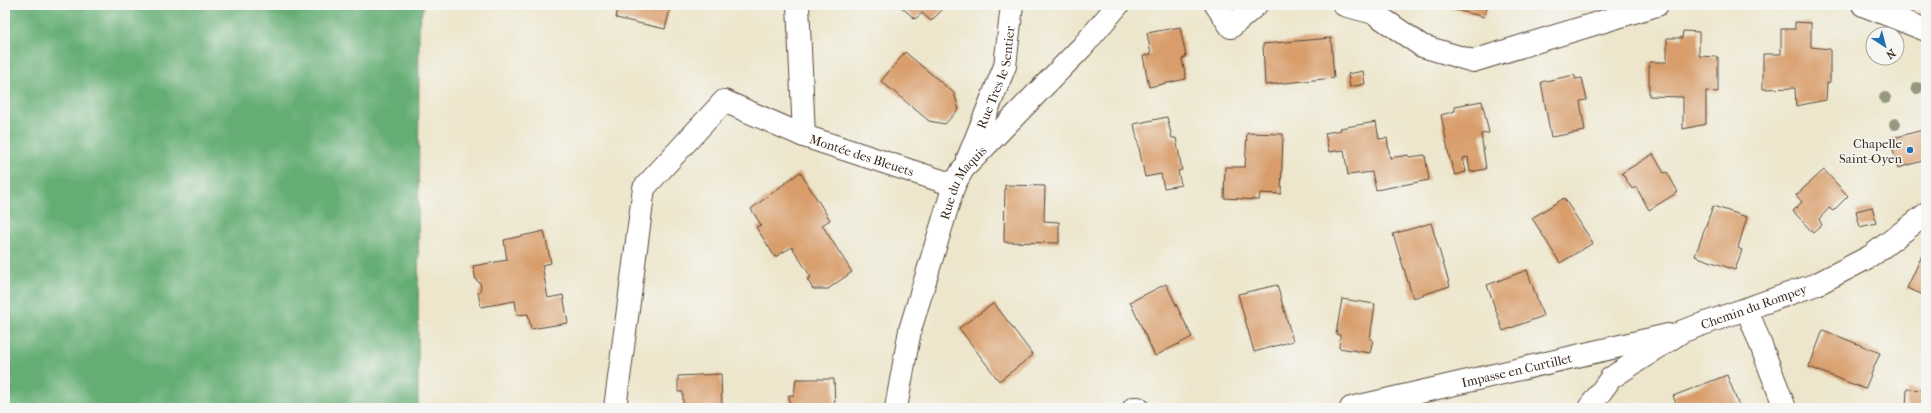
<svg xmlns="http://www.w3.org/2000/svg" width="1931" height="413" font-family="'IM FELL French Canon',serif">
<style>
.forest{fill:#65ad75;stroke:#506c4a}
.building{fill:#d89d6b}
.lines{fill:none;stroke-linecap:round;stroke-linejoin:round}
.street-casing{stroke:#564638;stroke-width:24}
.street{stroke:#fff;stroke-width:22}
.tree{fill:#96997e}
.poi-dot{fill:#1f6fb2;stroke:#f6f6f2;stroke-width:1.5}
.labels{text-anchor:middle;stroke-width:3;stroke-linejoin:round;paint-order:stroke}
.street-label{font-size:13px;fill:#3b2a1e;stroke:#f6f6f2}
.poi-label{font-size:13px;fill:#3b2a1e;stroke:#f6f6f2;text-anchor:end}
</style>
<rect width="100%" height="100%" fill="#f6f6f2"/>
<filter id="ink" filterUnits="userSpaceOnUse"><feTurbulence type="fractalNoise" baseFrequency=".025" numOctaves="2"/><feDisplacementMap in="SourceGraphic" scale="8" xChannelSelector="R" yChannelSelector="G"/><feConvolveMatrix kernelMatrix="1 2 1 2 8 2 1 2 1" color-interpolation-filters="sRGB"/></filter>
<filter id="wash" filterUnits="userSpaceOnUse"><feTurbulence type="fractalNoise" baseFrequency=".012" numOctaves="4" result="noise"/><feDisplacementMap in="SourceGraphic" scale="16" xChannelSelector="R" yChannelSelector="G"/><feGaussianBlur stdDeviation="0.9" result="paint"/><feColorMatrix in="noise" values="0 0 0 0 0 0 0 0 0 0 0 0 0 0 0 0 0 1.4 0 .05"/><feComposite in="paint" operator="in"/></filter>
<g filter="url(#wash)">
<rect width="100%" height="100%" fill="#ede6cc"/>
<polygon class="forest" points="5,5 424,5 419,23 418,408 5,408"/>
<g id="blocks">
<g class="building">
<polygon points="618,5 671,5 665,29 616,18"/>
<polygon points="899,5 947,5 931,21 922,13 915,19"/>
<polygon points="1446,5 1488,5 1484,17 1445,7"/>
<polygon points="1795,22 1811,23 1811,47 1830,49 1830,82 1827,83 1826,100 1796,106 1795,88 1763,89 1763,54 1781,54 1781,29 1795,29"/>
<polygon points="1180,27 1186,57 1182,59 1186,79 1149,87 1143,56 1151,54 1147,33"/>
<polygon points="1683,31 1699,32 1699,56 1718,57 1718,92 1706,91 1706,124 1683,129 1683,97 1649,96 1649,62 1667,62 1667,38 1682,38"/>
<polygon points="1331,38 1334,78 1265,85 1263,44"/>
<polygon points="905,52 954,93 959,109 945,124 929,121 881,81"/>
<polygon points="1363,71 1365,84 1350,87 1348,74"/>
<polygon points="1574,75 1576,79 1582,78 1587,100 1580,101 1585,131 1551,137 1541,82"/>
<polygon points="1482,101 1489,133 1481,134 1486,169 1470,172 1468,157 1463,158 1466,172 1455,175 1450,160 1441,115 1455,111 1455,106"/>
<polygon points="1167,117 1172,138 1176,138 1182,170 1178,171 1181,185 1164,188 1161,174 1145,177 1134,124"/>
<polygon points="1376,122 1379,139 1387,138 1390,158 1408,155 1409,157 1425,155 1429,180 1376,190 1372,172 1348,175 1344,150 1329,152 1325,133 1341,130 1340,128"/>
<polygon points="1926,129 1926,160 1898,168 1890,139"/>
<polygon points="1247,133 1283,134 1281,194 1260,193 1259,200 1224,198 1225,167 1245,167"/>
<polygon points="1653,154 1664,173 1667,172 1678,192 1649,210 1636,187 1632,189 1622,173"/>
<polygon points="1824,170 1848,196 1833,211 1829,208 1819,219 1822,225 1813,233 1793,211 1802,202 1796,195"/>
<polygon points="800,172 830,220 822,225 852,272 828,289 813,289 807,279 811,277 792,247 775,257 756,227 761,225 751,209"/>
<polygon points="1005,185 1045,186 1044,221 1059,222 1059,243 1004,242"/>
<polygon points="1564,198 1593,243 1560,263 1532,218"/>
<polygon points="1713,206 1747,217 1738,248 1742,250 1735,270 1695,256"/>
<polygon points="1872,207 1876,223 1860,227 1856,211"/>
<polygon points="1431,223 1450,286 1413,298 1393,234"/>
<polygon points="544,231 551,263 542,265 548,298 563,295 568,323 531,329 528,314 517,315 515,301 481,307 478,293 481,288 480,283 476,280 473,266 507,260 504,240"/>
<polygon points="1926,247 1926,296 1907,288"/>
<polygon points="1527,270 1543,316 1503,331 1487,285"/>
<polygon points="1166,284 1192,337 1155,356 1130,302"/>
<polygon points="1277,285 1293,341 1254,352 1238,294"/>
<polygon points="1342,299 1375,304 1370,339 1373,340 1370,353 1339,348 1340,335 1336,334"/>
<polygon points="994,303 1033,355 999,381 959,328"/>
<polygon points="1823,330 1880,353 1865,389 1809,367"/>
<polygon points="721,374 722,408 683,408 683,392 678,392 678,376"/>
<polygon points="1727,375 1739,406 1734,408 1678,408 1673,396"/>
<polygon points="796,379 834,379 835,408 790,408 789,395 794,395"/>
<polygon points="1907,389 1926,390 1926,408 1906,408"/>
</g>
</g>
</g>
<g filter="url(#ink)">
<use href="#blocks" fill-opacity="0" stroke="#564638" stroke-width="1"/>
<g class="lines">
<defs>
<g id="street">
<path id="s1" d="M798,5L804,136L954,185"/>
<polyline points="1216,5 1231,27 1256,5"/>
<polyline points="1344,5 1374,13 1422,46 1473,61 1657,5"/>
<polyline points="1863,5 1926,30"/>
<path id="s2" d="M968,158L1005,66L1012,5"/>
<polyline points="1747,309 1785,408"/>
<polyline points="615,408 644,188 724,101 804,136"/>
<path id="s3" d="M896,408L910,330L954,185L963,169L1082,47L1118,5"/>
<polyline points="1134,408 1138,408"/>
<path id="s4" d="M1351,408L1668,335"/>
<path id="s5" d="M1589,408L1611,378L1683,331L1817,284L1871,256L1926,214"/>
</g>
</defs>
<use href="#street" class="street-casing"/>
<use href="#street" class="street"/>
</g>
<g class="tree">
<circle cx="1917" cy="88" r="6"/>
<circle cx="1885" cy="98" r="6"/>
<circle cx="1895" cy="124" r="6"/>
</g>
</g>
<circle class="poi-dot" cx="1910" cy="150" r="4"/>
<g class="labels">
<g class="street-label">
<text dy="5" stroke="none"><textPath href="#s2" startOffset="86">Rue Tres le Sentier</textPath></text>
<text dy="5" stroke="none"><textPath href="#s1" startOffset="192">Montée des Bleuets</textPath></text>
<text dy="5" stroke="none"><textPath href="#s3" startOffset="237">Rue du Maquis</textPath></text>
<text dy="5" stroke="none"><textPath href="#s5" startOffset="198">Chemin du Rompey</textPath></text>
<text dy="5" stroke="none"><textPath href="#s4" startOffset="170">Impasse en Curtillet</textPath></text>
</g>
<g class="poi-label">
<text x="1902" y="148">Chapelle<tspan x="1902" dy="15">Saint-Oyen</tspan></text>
</g>
</g>
<rect width="1931" height="413" fill="none" stroke="#f6f6f2" stroke-width="20"/>
<g transform="translate(1885 46) rotate(144)"><circle r="19" fill="#f6f6f2" stroke="#aba49d"/>
<path d="M0-3L7 15L0 10L-7 15Z" fill="#1f6fb2"/>
<text y="-6" font-size="11" font-weight="bold" text-anchor="middle" fill="#3b2a1e">N</text>
</g>
</svg>
